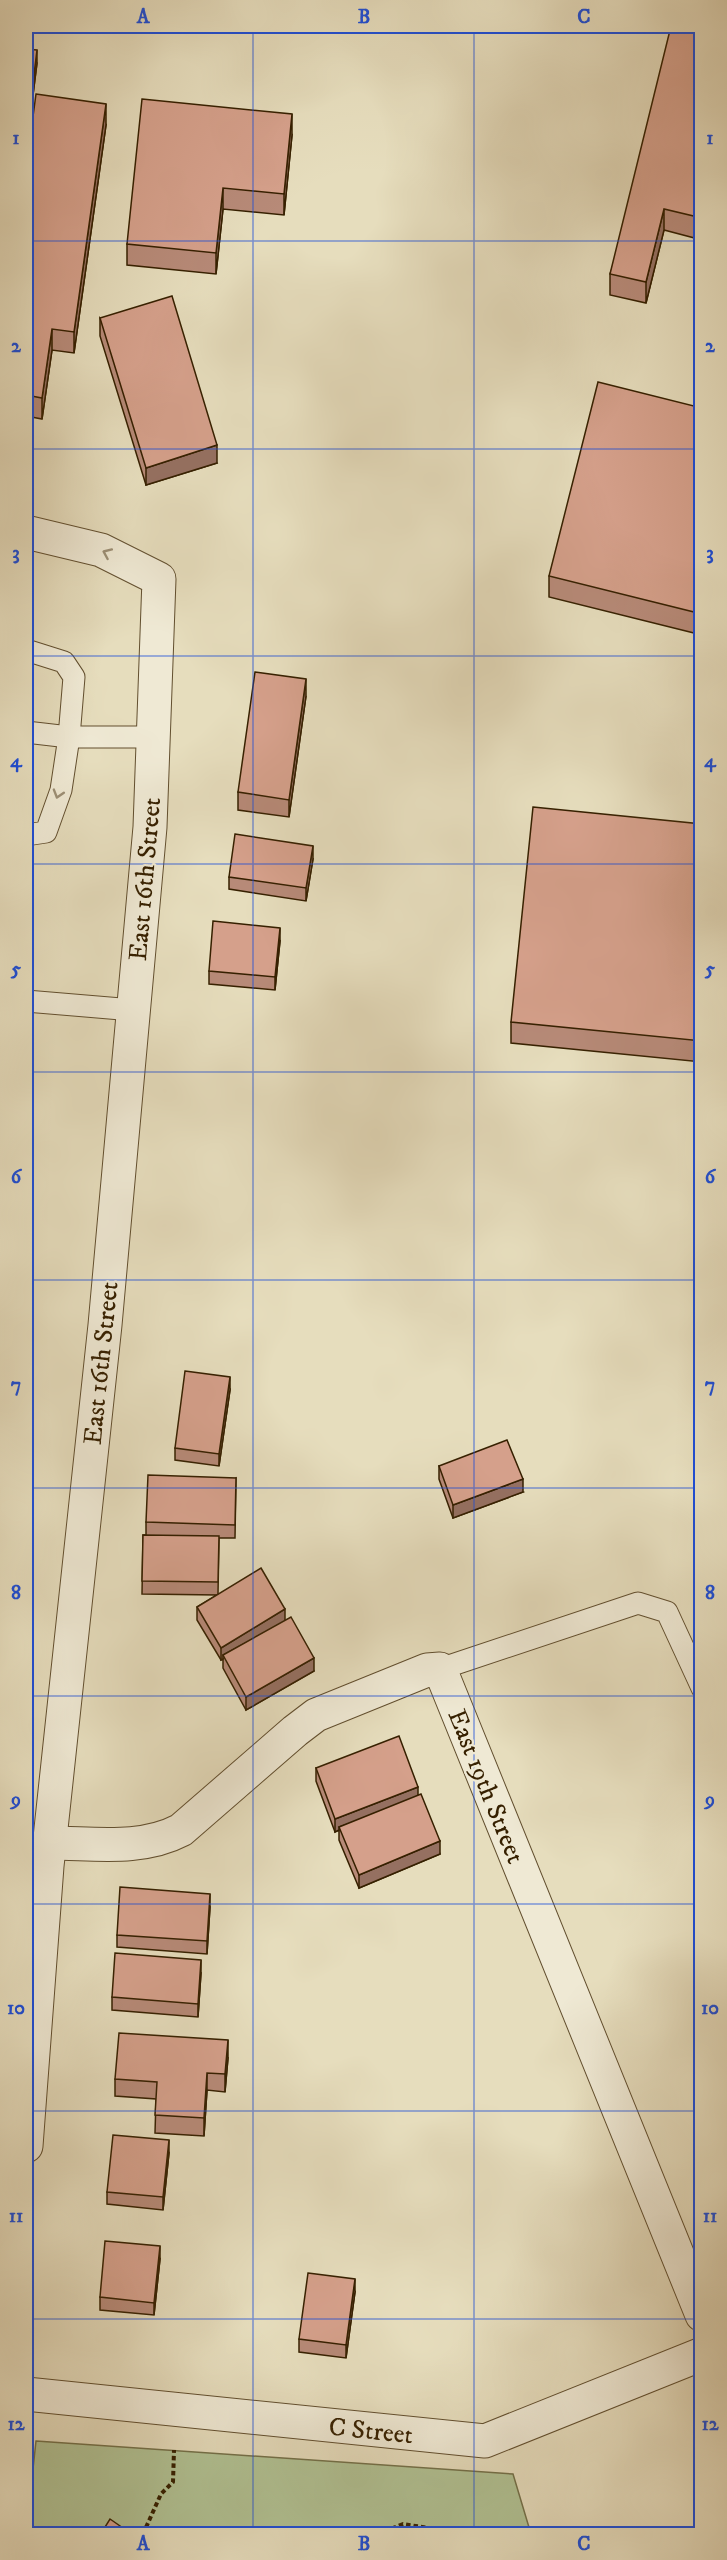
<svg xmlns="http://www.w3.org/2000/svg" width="727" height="2560" font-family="'IM FELL DW Pica',serif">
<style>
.green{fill:#b1c294;stroke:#74714a;stroke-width:1.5}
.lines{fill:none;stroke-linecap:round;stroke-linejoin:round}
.lane-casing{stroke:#624f2f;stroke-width:23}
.street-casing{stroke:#624f2f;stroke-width:35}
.path{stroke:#362000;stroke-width:4;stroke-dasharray:4.5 3;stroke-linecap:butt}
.lane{stroke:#efe9d4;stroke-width:21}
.street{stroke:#efe9d4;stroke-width:33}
.wall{fill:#b78a78;stroke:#362000;stroke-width:1.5}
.shaded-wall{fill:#957061;stroke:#362000;stroke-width:1.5}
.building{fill:#d5a08b;stroke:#362000;stroke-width:1.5}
.oneway{stroke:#9c8f75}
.grid{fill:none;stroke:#1d4ed8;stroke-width:1.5;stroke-opacity:0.55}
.labels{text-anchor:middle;stroke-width:4.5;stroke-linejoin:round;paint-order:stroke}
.street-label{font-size:26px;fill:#362000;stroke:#efe9d4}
.neatline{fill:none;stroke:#1d4ed8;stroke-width:2}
.grid-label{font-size:20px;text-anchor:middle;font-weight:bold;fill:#1d4ed8}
</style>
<rect width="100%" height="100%" fill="#e6ddbd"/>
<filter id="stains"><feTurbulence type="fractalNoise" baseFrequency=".00333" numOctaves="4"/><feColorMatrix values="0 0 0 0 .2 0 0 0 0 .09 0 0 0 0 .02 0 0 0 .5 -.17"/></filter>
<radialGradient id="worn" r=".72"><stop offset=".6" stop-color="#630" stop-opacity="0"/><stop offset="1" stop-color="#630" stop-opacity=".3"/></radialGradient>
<polygon class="green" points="36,2441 513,2474 531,2534 26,2534"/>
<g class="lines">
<defs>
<g id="lane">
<polyline points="26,650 64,662 74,677 69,737 61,790 46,832 26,835"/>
<polyline points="26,732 69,737 153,737"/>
<polyline points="26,1001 133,1010"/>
<polyline points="440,1669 638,1603 667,1612 702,1688"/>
</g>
<g id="street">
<polyline points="26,532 101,550 159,579 150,827 105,1325 47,1866 26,2146"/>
<path d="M50,1843C94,1843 141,1851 181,1830L295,1731L316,1715L427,1670L440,1669L702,2315"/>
<polyline points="26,2394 485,2441 702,2354"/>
</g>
</defs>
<use href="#lane" class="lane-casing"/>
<use href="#street" class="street-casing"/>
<g class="path">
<polyline points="143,2534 161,2494 173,2482 174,2450"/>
<polyline points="378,2534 403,2524 467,2534"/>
</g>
<use href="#lane" class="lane"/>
<use href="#street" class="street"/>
</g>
<g class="wall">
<polygon points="702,26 702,240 664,230 646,303 610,295 610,274"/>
<polygon points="26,49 37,63 31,111 26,111"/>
<polygon points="106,125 74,353 52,350 42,419 26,416 26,169"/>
<polygon points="292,135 284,215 223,209 216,274 127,265 127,244"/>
<polygon points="100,318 217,463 146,485 100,336"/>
<polygon points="702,408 702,635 549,597 549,576"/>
<polygon points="306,696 289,817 238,810 238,792"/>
<polygon points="702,824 702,1062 511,1043 511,1022"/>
<polygon points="313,859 306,901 229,889 229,877"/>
<polygon points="280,941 275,990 209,984 209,971"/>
<polygon points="230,1390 219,1466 175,1460 175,1448"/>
<polygon points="439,1466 523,1492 453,1518 439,1479"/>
<polygon points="236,1478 235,1538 219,1538 218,1594 285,1621 314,1671 246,1710 223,1668 223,1659 221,1660 197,1620 197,1607 217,1595 142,1594 143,1535 146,1535 146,1522"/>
<polygon points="316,1768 418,1795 440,1854 359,1888 339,1840 339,1830 335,1832 316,1781"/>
<polygon points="210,1907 207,1954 117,1947 117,1935"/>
<polygon points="201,1973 198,2017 112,2010 112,1997"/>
<polygon points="228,2058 225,2092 207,2090 204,2136 155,2133 156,2099 115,2096 115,2079"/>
<polygon points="169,2153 163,2210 107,2204 107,2192"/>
<polygon points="160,2259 154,2315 100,2310 100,2297"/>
<polygon points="355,2292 346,2358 299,2352 299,2339"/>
</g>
<g class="shaded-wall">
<polygon points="37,50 37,63 31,111 31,99"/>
<polygon points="106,104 106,125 74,353 74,332"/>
<polygon points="292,114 292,135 284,215 284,194"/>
<polygon points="223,188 223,209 216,274 216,253"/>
<polygon points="664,209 664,230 646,303 646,282"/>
<polygon points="52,329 52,350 42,419 42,398"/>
<polygon points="217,445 217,463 146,485 146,468"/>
<polygon points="306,679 306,696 289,817 289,800"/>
<polygon points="313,846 313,859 306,901 306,888"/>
<polygon points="280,928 280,941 275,990 275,977"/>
<polygon points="230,1377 230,1390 219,1466 219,1454"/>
<polygon points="523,1479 523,1492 453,1518 453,1505"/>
<polygon points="285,1609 285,1622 223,1655 223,1659 221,1660 221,1648"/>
<polygon points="314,1658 314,1671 246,1710 246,1697"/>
<polygon points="418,1787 418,1800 339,1827 339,1830 335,1832 335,1819"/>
<polygon points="440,1841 440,1854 359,1888 359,1875"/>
<polygon points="210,1894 210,1907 207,1954 207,1941"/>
<polygon points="201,1960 201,1973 198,2017 198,2004"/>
<polygon points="228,2040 228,2058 225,2092 225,2074"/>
<polygon points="207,2073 207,2090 204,2136 204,2118"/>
<polygon points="169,2140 169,2153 163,2210 163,2197"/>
<polygon points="160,2246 160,2259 154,2315 154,2303"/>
<polygon points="355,2279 355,2292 346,2358 346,2345"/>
</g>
<g class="building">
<polygon points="671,26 702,26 702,218 664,209 646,282 610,274"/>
<polygon points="26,49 37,50 31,99 26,98"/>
<polygon points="36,94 106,104 74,332 52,329 42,398 26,395 26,169"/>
<polygon points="142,99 292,114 284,194 223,188 216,253 127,244"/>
<polygon points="172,296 217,445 146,468 100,318"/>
<polygon points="598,382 702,408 702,614 549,576"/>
<polygon points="255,672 306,679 289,800 238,792"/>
<polygon points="533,807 702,824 702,1041 511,1022"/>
<polygon points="235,834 313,846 306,888 229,877"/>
<polygon points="213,921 280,928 275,977 209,971"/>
<polygon points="185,1371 230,1377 219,1454 175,1448"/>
<polygon points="507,1440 523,1479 453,1505 439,1466"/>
<polygon points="148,1475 236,1478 235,1525 146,1522"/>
<polygon points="143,1535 219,1536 218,1582 142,1581"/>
<polygon points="261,1568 285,1609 221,1648 197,1607"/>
<polygon points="291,1617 314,1658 246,1697 223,1655"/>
<polygon points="399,1736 418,1787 335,1819 316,1768"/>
<polygon points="421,1794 440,1841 359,1875 339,1827"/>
<polygon points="120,1887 210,1894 207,1941 117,1935"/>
<polygon points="115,1953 201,1960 198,2004 112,1997"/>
<polygon points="119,2033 228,2040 225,2074 207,2073 204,2118 155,2115 157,2082 115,2079"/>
<polygon points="113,2135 169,2140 163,2197 107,2192"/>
<polygon points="105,2241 160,2246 154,2303 100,2297"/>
<polygon points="308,2273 355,2279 346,2345 299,2339"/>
<polygon points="110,2519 133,2535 100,2535"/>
</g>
<defs><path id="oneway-chevron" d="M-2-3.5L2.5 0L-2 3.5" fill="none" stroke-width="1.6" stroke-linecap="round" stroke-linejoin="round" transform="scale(1.5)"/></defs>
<g class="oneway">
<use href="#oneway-chevron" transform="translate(107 553) rotate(-156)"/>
<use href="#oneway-chevron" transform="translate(58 794) rotate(107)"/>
</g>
<path class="grid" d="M253,26V2534M474,26V2534M26,241H702M26,449H702M26,656H702M26,864H702M26,1072H702M26,1280H702M26,1488H702M26,1696H702M26,1904H702M26,2111H702M26,2319H702"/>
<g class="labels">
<g class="street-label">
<text transform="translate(144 879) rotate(-85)" y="9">East 16th Street</text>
<text transform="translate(100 1363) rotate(-84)" y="9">East 16th Street</text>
<text transform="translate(487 1786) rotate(68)" y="9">East 19th Street</text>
<text transform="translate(371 2430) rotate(6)" y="9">C Street</text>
</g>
</g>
<rect width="727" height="2560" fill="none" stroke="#e6ddbd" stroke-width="66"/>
<rect x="33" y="33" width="661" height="2494" class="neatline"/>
<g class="grid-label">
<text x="143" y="23">A</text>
<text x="364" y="23">B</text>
<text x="584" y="23">C</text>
<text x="16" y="144">1</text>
<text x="710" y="144">1</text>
<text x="16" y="352">2</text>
<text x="710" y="352">2</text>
<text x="16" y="559">3</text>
<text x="710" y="559">3</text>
<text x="16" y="767">4</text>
<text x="710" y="767">4</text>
<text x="16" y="975">5</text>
<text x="710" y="975">5</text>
<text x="16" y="1183">6</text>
<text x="710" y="1183">6</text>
<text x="16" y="1391">7</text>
<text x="710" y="1391">7</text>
<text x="16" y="1599">8</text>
<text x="710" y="1599">8</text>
<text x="16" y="1806">9</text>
<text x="710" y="1806">9</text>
<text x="16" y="2014">10</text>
<text x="710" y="2014">10</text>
<text x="16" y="2222">11</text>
<text x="710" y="2222">11</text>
<text x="16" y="2430">12</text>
<text x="710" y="2430">12</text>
<text x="143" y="2550">A</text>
<text x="364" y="2550">B</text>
<text x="584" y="2550">C</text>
</g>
<rect width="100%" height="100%" filter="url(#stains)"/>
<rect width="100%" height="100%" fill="url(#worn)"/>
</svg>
